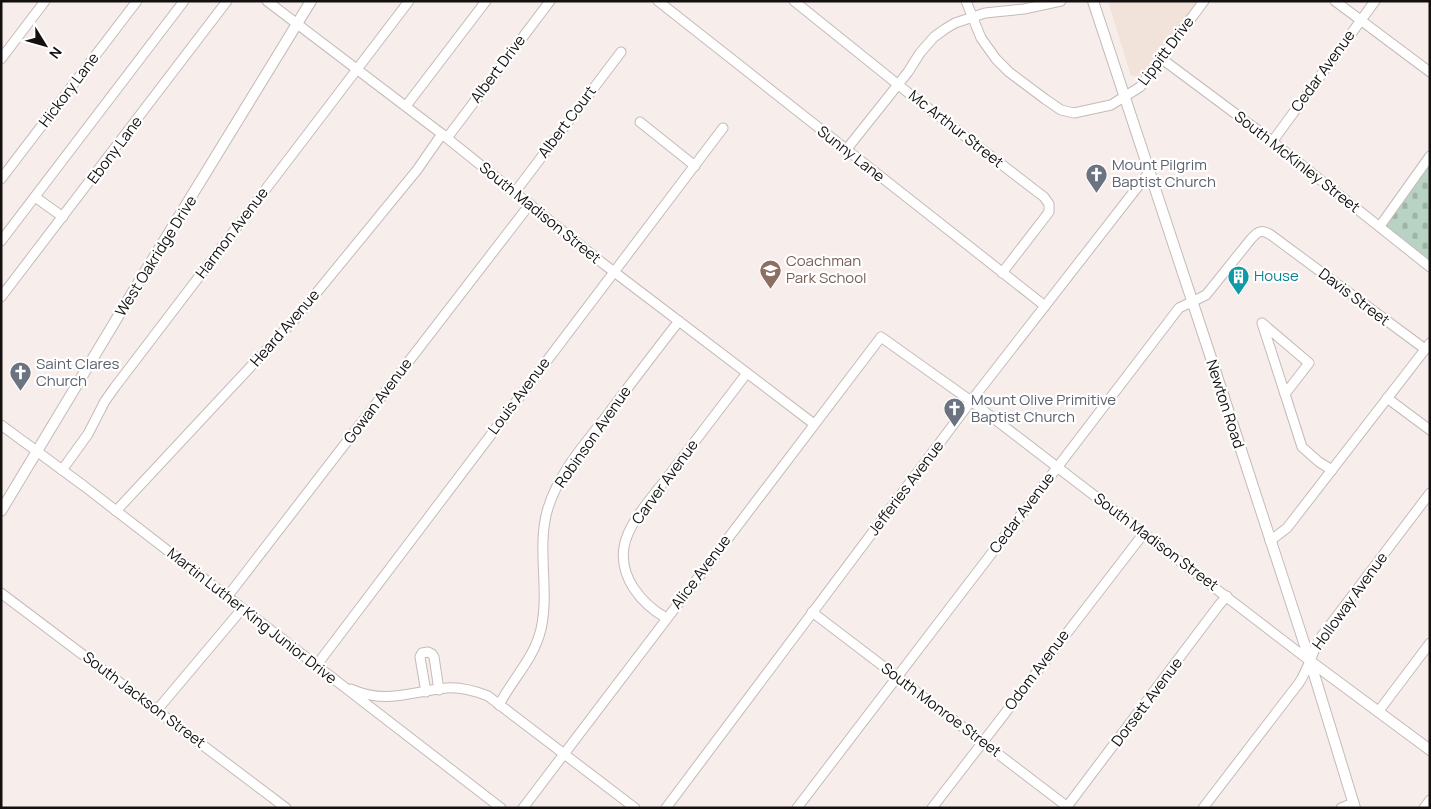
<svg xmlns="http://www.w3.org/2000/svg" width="1431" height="809" font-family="Manrope,sans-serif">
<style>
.built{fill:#f1e2da}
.cemetery{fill:url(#cemetery-stones)}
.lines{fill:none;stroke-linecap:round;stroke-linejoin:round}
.minor-casing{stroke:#c4bbb8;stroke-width:11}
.major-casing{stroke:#c4bbb8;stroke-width:12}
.minor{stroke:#fff;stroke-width:9}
.major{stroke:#fff;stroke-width:10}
.labels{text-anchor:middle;stroke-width:4.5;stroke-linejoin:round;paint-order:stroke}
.street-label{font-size:15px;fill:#13100f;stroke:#fff}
.worship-label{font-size:15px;fill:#5b616d;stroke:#fff;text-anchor:start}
.education-label{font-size:15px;fill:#785e54;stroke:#fff;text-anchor:start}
.culture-label{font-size:15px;fill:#0d838f;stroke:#fff;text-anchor:start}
</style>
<defs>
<pattern id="cemetery-stones" width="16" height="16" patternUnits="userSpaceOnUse" patternTransform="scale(1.25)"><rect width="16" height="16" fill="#b8d3c3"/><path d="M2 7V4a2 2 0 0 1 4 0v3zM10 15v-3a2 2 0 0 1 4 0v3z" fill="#9db4a6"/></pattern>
</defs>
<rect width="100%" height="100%" fill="#f7eeeb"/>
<polygon class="built" points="1108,1 1198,1 1141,77 1131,76"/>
<polygon class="cemetery" points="1430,160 1430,264 1382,226"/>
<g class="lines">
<defs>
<g id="minor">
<polyline points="267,1 442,134 605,265 814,424"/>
<polyline points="658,1 1045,306"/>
<polyline points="794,1 906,91 1044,197 1049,204 1049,212 1002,273"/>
<polyline points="966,1 981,38 996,59 1009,72 1045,99 1061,110 1074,113 1111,105 1140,87 1204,1"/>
<polyline points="1335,1 1430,72"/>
<polyline points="1,59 45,1"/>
<polyline points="1162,59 1264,135 1430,267"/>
<polyline points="406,106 486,1"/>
<polyline points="640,122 695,166"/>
<polyline points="447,138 550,1"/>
<polyline points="1272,142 1375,1"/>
<polyline points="846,150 908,72 920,53 934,37 945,29 955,23 985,13 1024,9 1061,1"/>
<polyline points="1,179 137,1"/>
<polyline points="515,192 621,52"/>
<polyline points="35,197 63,217"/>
<polyline points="1380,226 1430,156"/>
<polyline points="1,241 184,1"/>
<polyline points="1,297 227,1"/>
<polygon points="1262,323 1309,363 1285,394"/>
<polyline points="1285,394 1302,447 1319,462 1332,470"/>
<polyline points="1387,398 1430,430"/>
<polyline points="1,425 84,486 501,808"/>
<polyline points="62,470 88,434 105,401 115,387 409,1"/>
<polyline points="116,511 295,319 417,170 442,134"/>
<polyline points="1270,541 1287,528 1430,343"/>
<polyline points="1,593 286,808"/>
<polyline points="227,597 530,204"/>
<polyline points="812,612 1069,808"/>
<path d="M666,618C642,604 619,578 624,547C628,522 655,494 670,474C696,440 721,407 747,373"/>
<polyline points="316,666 723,128"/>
<path d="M351,689C386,705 412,691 447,688C461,687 475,691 488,696L635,808"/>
<polyline points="426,692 420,657 422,653 428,652 432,654 434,657 439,690"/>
<path d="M499,705C513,678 534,659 541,629C550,589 536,547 548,508C559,473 583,446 605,418C629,386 654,353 679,321"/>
<polyline points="157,710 242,609"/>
<polyline points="1378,712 1430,643"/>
<polyline points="523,808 881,337 971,401 1310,661"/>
<polyline points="666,808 971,401 1150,171"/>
<path d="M797,808L1179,308L1206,295L1251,239C1258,231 1262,229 1271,235L1425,349"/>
<polyline points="932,808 1144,533"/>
<polyline points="1066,808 1219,605 1227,596"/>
<path d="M1203,808L1299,683C1309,668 1312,652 1321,637L1430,493"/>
<polyline points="1341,808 1354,803"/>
<polyline points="1424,808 1430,800"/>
</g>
<g id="major">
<polyline points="1093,1 1215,370 1310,661 1355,808"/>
<polyline points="1,511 137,285 311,1"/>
<polyline points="1310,661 1430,750"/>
</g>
</defs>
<use href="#minor" class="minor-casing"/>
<use href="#major" class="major-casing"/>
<use href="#minor" class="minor"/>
<use href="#major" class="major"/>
</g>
<defs>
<symbol id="church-pin" viewBox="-11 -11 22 30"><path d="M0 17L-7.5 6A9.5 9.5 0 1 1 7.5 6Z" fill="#6b7280" stroke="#fff"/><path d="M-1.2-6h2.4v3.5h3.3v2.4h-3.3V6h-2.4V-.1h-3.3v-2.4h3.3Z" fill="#fff"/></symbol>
<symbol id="school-pin" viewBox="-11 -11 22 30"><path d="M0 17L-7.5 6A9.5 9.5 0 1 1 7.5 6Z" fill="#8d6e63" stroke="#fff"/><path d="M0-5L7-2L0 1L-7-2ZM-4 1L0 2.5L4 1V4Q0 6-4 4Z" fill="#fff"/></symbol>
<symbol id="building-pin" viewBox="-11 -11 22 30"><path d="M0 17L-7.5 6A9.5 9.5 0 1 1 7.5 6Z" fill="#0f9aa8" stroke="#fff"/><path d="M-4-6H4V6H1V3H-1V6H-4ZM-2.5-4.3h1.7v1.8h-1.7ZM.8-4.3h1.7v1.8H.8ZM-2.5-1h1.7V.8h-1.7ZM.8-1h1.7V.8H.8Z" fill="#fff"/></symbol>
</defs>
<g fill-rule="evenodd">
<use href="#church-pin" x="1084" y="162" width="25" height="34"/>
<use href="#school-pin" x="758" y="258" width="25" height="34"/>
<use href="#building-pin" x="1226" y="264" width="25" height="34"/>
<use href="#church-pin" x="8" y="360" width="25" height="34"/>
<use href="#church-pin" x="942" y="396" width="25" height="34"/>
</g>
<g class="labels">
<g class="street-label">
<text transform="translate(1166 51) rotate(-53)" y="5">Lippitt Drive</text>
<text transform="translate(498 69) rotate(-53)" y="5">Albert Drive</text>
<text transform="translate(1323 71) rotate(-54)" y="5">Cedar Avenue</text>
<text transform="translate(69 90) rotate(-53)" y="5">Hickory Lane</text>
<text transform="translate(567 122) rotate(-53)" y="5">Albert Court</text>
<text transform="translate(956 129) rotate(38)" y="5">Mc Arthur Street</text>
<text transform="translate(115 150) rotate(-53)" y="5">Ebony Lane</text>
<text transform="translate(851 154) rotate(38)" y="5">Sunny Lane</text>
<text transform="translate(1297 162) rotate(38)" y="5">South McKinley Street</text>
<text transform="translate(540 213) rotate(39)" y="5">South Madison Street</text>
<text transform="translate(232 233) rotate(-53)" y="5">Harmon Avenue</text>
<text transform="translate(156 256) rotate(-58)" y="5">West Oakridge Drive</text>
<text transform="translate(1354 297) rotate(37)" y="5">Davis Street</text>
<text transform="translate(285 328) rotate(-49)" y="5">Heard Avenue</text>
<text transform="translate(519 396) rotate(-53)" y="5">Louis Avenue</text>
<text transform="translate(378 401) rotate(-53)" y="5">Gowan Avenue</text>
<text transform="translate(1225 404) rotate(72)" y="5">Newton Road</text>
<text transform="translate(593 437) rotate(-55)" y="5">Robinson Avenue</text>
<text transform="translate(665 482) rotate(-54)" y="5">Carver Avenue</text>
<text transform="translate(906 488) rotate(-53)" y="5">Jefferies Avenue</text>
<text transform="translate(1022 513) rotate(-53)" y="5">Cedar Avenue</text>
<text transform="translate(1156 542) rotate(37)" y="5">South Madison Street</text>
<text transform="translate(701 572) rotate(-53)" y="5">Alice Avenue</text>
<text transform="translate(1350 601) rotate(-54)" y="5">Holloway Avenue</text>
<text transform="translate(252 616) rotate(38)" y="5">Martin Luther King Junior Drive</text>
<text transform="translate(1037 670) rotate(-53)" y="5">Odom Avenue</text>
<text transform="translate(144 700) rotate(37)" y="5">South Jackson Street</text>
<text transform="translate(1147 702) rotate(-53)" y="5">Dorsett Avenue</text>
<text transform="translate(941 710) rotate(37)" y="5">South Monroe Street</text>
</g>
<g class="worship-label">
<text x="1112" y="170">Mount Pilgrim<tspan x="1112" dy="17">Baptist Church</tspan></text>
<text x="36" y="369">Saint Clares<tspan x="36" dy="17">Church</tspan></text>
<text x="971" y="405">Mount Olive Primitive<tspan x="971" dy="17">Baptist Church</tspan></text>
</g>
<g class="education-label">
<text x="786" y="266">Coachman<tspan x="786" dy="17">Park School</tspan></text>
</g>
<g class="culture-label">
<text x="1254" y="281">House</text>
</g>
</g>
<rect width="1431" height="809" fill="none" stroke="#13100f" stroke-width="5"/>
<g transform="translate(45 45) rotate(127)" stroke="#ffffff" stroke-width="4" paint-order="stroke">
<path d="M0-4L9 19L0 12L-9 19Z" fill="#13100f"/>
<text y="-8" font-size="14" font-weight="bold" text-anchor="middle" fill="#13100f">N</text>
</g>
</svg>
